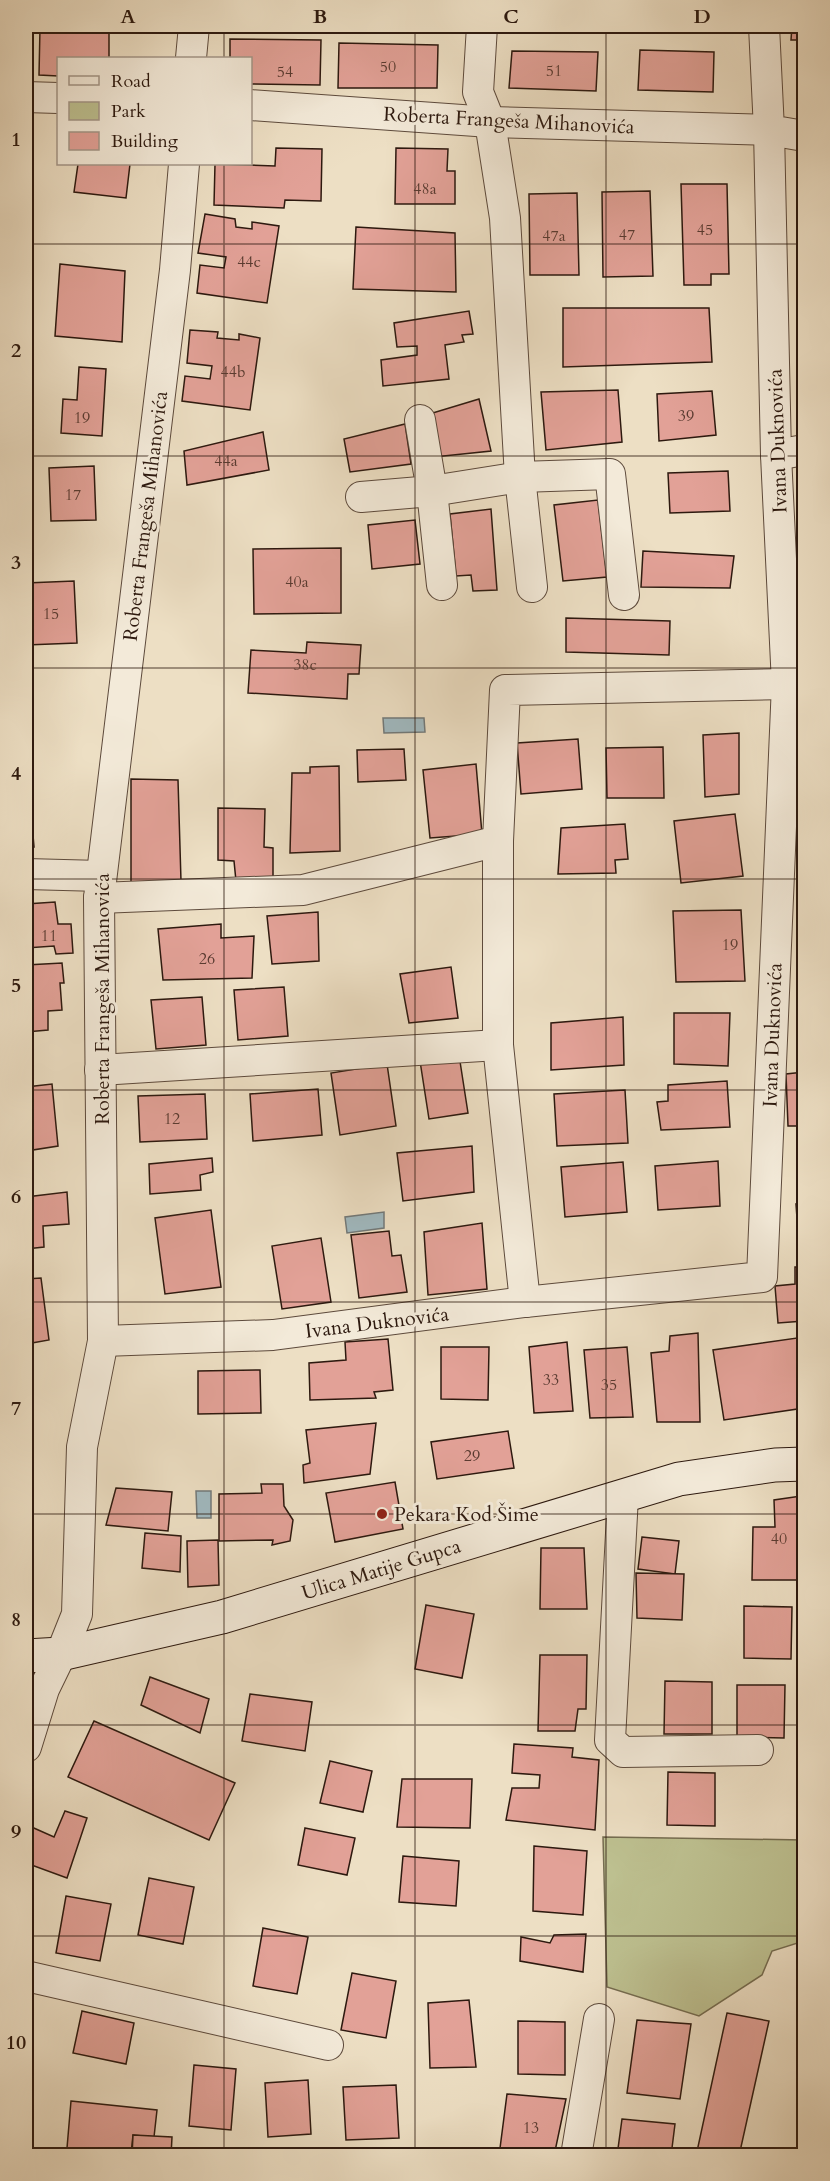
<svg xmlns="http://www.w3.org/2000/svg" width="830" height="2181" font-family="Cardo,serif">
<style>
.green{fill:#bdc090;stroke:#756c50;stroke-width:1.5}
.water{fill:#a0b9c0;stroke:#727979;stroke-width:1.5}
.building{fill:#e2a197;stroke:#2d190f;stroke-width:1.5}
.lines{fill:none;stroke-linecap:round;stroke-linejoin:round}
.street-casing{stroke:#5d4a3c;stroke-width:32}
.secondary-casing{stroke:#2d190f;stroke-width:35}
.street{stroke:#f3ead9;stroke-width:30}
.secondary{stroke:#f3ead9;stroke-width:33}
.grid{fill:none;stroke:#2d190f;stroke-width:1.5;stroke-opacity:0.55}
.poi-dot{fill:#8f2418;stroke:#f3ead9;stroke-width:2}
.labels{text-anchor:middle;stroke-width:6;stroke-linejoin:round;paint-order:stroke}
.number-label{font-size:16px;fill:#5a3b31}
.street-label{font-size:20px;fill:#2d190f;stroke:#f3ead9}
.poi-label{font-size:20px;fill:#2d190f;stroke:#f3ead9;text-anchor:start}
.neatline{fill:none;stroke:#2d190f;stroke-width:2}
.grid-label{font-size:20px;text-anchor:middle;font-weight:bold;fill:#2d190f}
</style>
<rect width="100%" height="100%" fill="#eddfc4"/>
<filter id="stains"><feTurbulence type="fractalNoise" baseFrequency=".00333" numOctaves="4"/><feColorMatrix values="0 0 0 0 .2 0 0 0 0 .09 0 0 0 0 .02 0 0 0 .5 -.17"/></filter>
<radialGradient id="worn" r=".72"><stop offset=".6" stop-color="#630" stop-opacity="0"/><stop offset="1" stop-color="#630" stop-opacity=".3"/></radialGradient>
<polygon class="green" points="603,1837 804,1840 804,1941 772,1951 762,1975 699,2016 607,1987"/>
<g class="water">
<polygon points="383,718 424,718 425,732 384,733"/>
<polygon points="384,1212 384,1228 347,1233 345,1217"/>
<polygon points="196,1491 211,1491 211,1518 197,1518"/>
</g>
<g class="building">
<polygon points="376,26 437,26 437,27 376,30"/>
<polygon points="652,26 712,26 652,27"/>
<polygon points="792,26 804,26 804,40 791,40"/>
<polygon points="40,28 109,31 109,58 58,58 58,76 39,75"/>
<polygon points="230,39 321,40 320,85 250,84 250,58 230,58"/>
<polygon points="339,43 438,45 437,88 338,88"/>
<polygon points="640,50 714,52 713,92 638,90"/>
<polygon points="512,51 598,52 596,91 509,88"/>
<polygon points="803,56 804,56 804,100 800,99"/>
<polygon points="276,148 322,149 321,201 285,200 284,208 214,205 215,164 275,166"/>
<polygon points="396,148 448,149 447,171 455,171 455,204 395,204"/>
<polygon points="78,164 130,164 126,198 74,192"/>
<polygon points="681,184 727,184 729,274 711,274 711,285 684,285"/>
<polygon points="650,191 653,276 603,277 602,192"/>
<polygon points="577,193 579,275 530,275 529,194"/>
<polygon points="205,214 235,219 236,227 252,229 252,222 279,226 267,303 197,293 200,265 224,268 226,257 198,253"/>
<polygon points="356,227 455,233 456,292 353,289"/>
<polygon points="60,264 125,271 122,342 55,336"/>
<polygon points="563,308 709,308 712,362 563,367"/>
<polygon points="469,311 473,334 462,335 464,342 445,345 449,379 383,386 381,360 417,355 417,346 397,347 394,323"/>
<polygon points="190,330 218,332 217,338 239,340 239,334 260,338 250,410 182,401 185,376 210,379 212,366 187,363"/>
<polygon points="79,367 106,369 102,436 61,433 63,399 77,400"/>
<polygon points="618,390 622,442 546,450 541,392"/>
<polygon points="712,391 716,435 659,441 657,394"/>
<polygon points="479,399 491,451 434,457 426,415"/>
<polygon points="405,424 411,464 350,472 344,439"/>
<polygon points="263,432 269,470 187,485 184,451"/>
<polygon points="94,466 96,520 51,521 49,468"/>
<polygon points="728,471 730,511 670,513 668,473"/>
<polygon points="598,500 607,577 563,581 554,505"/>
<polygon points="491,509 497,590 473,591 471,575 456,576 450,514"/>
<polygon points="415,520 420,564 372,569 368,525"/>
<polygon points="341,548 341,613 254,614 253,549"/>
<polygon points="643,551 734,556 730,588 641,587"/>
<polygon points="74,581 77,643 26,645 26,583"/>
<polygon points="566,618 670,621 669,655 566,652"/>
<polygon points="307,642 361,645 359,674 348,674 347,699 248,693 251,650 306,653"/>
<polygon points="739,733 739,794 705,797 703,735"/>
<polygon points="578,739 582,789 521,794 517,743"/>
<polygon points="663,747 664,798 607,798 606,748"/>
<polygon points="404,749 406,780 358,782 357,750"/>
<polygon points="476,764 482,834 430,838 423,770"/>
<polygon points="339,766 340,851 290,853 292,773 310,773 310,767"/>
<polygon points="26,777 28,777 34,847 26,847"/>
<polygon points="131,779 178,780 181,881 131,882"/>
<polygon points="218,808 265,809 264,847 273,848 273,880 236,881 234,861 218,860"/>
<polygon points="735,814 743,876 681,883 674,821"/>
<polygon points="625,824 628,859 615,860 616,873 558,874 561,828"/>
<polygon points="55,902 58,924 71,924 73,953 56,954 54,946 26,948 26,904"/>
<polygon points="741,910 745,981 676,982 673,911"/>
<polygon points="318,912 319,961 272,964 267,916"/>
<polygon points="221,924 221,938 254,936 252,978 163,980 158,929"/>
<polygon points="62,963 64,983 60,983 62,1010 48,1011 48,1030 26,1032 26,965"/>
<polygon points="451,967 458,1018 409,1023 400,974"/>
<polygon points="284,987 288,1036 238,1040 234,990"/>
<polygon points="202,997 206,1045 156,1049 151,1000"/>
<polygon points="674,1013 730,1013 728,1066 674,1064"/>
<polygon points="623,1017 624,1065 551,1070 551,1023"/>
<polygon points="459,1055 468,1113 429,1119 420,1061"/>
<polygon points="387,1064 396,1126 340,1135 331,1073"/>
<polygon points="804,1072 804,1126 788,1126 786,1074"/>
<polygon points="727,1081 730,1127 661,1130 657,1102 668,1101 668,1085"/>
<polygon points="52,1084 58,1146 26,1151 26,1087"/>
<polygon points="318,1089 322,1135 253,1141 250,1094"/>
<polygon points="625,1090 628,1143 557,1146 554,1094"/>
<polygon points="205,1094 207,1139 140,1142 138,1096"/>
<polygon points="472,1146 474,1192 403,1201 397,1153"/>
<polygon points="212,1158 213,1172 200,1175 201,1190 150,1194 149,1164"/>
<polygon points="718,1161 720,1206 658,1210 655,1166"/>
<polygon points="623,1162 627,1212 565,1217 561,1167"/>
<polygon points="67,1192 69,1224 43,1226 44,1247 26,1249 26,1197"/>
<polygon points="804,1203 804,1247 799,1247 796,1204"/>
<polygon points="211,1210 221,1287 165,1294 155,1218"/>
<polygon points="482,1223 487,1289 428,1295 424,1232"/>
<polygon points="389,1231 392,1256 401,1255 407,1292 359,1298 351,1235"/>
<polygon points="321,1238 331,1302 282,1309 272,1246"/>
<polygon points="795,1267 804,1267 804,1321 778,1323 775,1286 795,1284"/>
<polygon points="41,1278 49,1340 26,1344 26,1279"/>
<polygon points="698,1333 700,1422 657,1422 651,1353 669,1351 670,1336"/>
<polygon points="804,1337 804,1408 724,1420 713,1350"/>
<polygon points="388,1339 393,1390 374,1392 376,1398 310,1400 309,1363 346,1360 345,1342"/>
<polygon points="567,1342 573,1411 534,1413 529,1347"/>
<polygon points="441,1347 489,1347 488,1400 441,1399"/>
<polygon points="627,1347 633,1417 590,1418 584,1350"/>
<polygon points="260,1370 261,1413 198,1414 198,1371"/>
<polygon points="376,1423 370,1474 304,1483 303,1465 310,1463 306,1430"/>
<polygon points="508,1431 514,1468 437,1479 431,1442"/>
<polygon points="395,1482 403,1529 335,1542 326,1493"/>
<polygon points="261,1484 283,1484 284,1506 293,1520 290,1541 272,1545 273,1540 219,1541 219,1494 262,1493"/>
<polygon points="116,1488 172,1492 168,1531 106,1525"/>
<polygon points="801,1496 804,1503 804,1549 800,1580 752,1580 753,1527 775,1527 774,1500"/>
<polygon points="145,1533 181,1536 180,1572 142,1568"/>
<polygon points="642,1537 679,1541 675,1574 638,1569"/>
<polygon points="218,1540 219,1585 188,1587 187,1541"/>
<polygon points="541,1548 584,1548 587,1609 540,1609"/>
<polygon points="636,1573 684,1574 682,1620 637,1618"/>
<polygon points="426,1605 474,1614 462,1678 415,1669"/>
<polygon points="744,1606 792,1607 791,1659 744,1658"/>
<polygon points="540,1655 587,1655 586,1709 578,1709 575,1731 538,1731"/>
<polygon points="150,1677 209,1699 200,1733 141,1705"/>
<polygon points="665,1681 712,1682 712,1734 664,1734"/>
<polygon points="737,1685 785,1685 784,1738 737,1737"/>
<polygon points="250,1694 312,1702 305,1751 242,1741"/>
<polygon points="94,1721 235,1783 209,1840 68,1777"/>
<polygon points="514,1744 573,1748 572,1757 599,1760 595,1830 506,1820 512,1788 539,1788 540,1775 512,1773"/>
<polygon points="330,1761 372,1771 363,1812 320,1803"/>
<polygon points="668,1772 715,1773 715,1826 667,1825"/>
<polygon points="402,1779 472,1779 470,1828 397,1827"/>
<polygon points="65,1811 87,1818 67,1878 26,1863 27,1825 54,1837"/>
<polygon points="305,1828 355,1838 347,1875 298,1865"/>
<polygon points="534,1846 587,1851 583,1915 533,1911"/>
<polygon points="403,1856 459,1861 456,1906 399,1902"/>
<polygon points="149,1878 194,1887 183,1944 138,1935"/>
<polygon points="66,1896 111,1904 100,1961 56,1953"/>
<polygon points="263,1928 308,1937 297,1994 253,1986"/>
<polygon points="586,1934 583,1972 520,1961 521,1937 550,1943 554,1935"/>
<polygon points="352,1973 396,1981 386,2038 341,2030"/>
<polygon points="469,2000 476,2067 430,2068 428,2003"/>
<polygon points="82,2011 134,2023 126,2064 73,2053"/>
<polygon points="727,2013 769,2021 739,2156 696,2156"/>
<polygon points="637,2020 691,2024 680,2099 627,2093"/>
<polygon points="518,2021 565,2022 565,2075 518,2074"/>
<polygon points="194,2065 236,2069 231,2130 189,2126"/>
<polygon points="308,2080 311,2134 268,2137 265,2083"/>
<polygon points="396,2085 399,2138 346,2140 343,2087"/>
<polygon points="507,2094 566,2099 554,2156 499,2156"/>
<polygon points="71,2101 157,2110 154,2137 133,2135 131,2154 67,2148"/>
<polygon points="622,2119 675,2124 671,2156 617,2156"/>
<polygon points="133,2135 172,2137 171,2156 132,2156"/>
</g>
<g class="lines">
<defs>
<g id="street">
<polyline points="482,26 478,92 490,122 505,218 520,477 532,587"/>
<polyline points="764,26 769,130 804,136"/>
<polyline points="191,58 194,26"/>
<polyline points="26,97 58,98"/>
<polyline points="420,420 432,491 442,585"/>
<polyline points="776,455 804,450"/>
<polyline points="361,497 432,491 520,477 610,474 624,595"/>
<polyline points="26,874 101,876"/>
<polyline points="99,898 303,890 498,841"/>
<polyline points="100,1070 498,1045"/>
<polyline points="525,1302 498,1045 498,841 505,690 787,684 804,686"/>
<polyline points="103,1341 273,1335 525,1302 762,1277 787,684 776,455 769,130 490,122 250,105"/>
<polyline points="623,1496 610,1740 623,1752 758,1750"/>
<polyline points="26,1747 44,1689 61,1654 77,1614 82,1447 103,1341 99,898 175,270 184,164"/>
<polyline points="26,1976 328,2045"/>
<polyline points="576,2156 599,2019"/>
</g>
<polyline id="secondary" points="26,1656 61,1654 222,1617 679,1479 775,1465 804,1464"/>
</defs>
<use href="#street" class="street-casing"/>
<use href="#secondary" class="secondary-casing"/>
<use href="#street" class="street"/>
<use href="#secondary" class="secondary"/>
</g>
<path class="grid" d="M224,26V58M415,26V2156M606,26V2156M224,164V2156M26,244H804M26,456H804M26,668H804M26,879H804M26,1090H804M26,1302H804M26,1514H804M26,1725H804M26,1936H804"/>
<circle class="poi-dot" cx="382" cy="1514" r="6"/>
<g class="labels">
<g class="number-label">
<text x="388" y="72">50</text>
<text x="554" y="76">51</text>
<text x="285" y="77">54</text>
<text x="425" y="194">48a</text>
<text x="705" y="235">45</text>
<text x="627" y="240">47</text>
<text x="554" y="241">47a</text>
<text x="249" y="267">44c</text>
<text x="233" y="377">44b</text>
<text x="686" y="421">39</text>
<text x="82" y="423">19</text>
<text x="226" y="466">44a</text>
<text x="73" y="500">17</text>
<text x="297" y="587">40a</text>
<text x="51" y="619">15</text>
<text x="305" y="670">38c</text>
<text x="49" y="941">11</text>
<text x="730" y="950">19</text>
<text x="207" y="964">26</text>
<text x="172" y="1124">12</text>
<text x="551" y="1385">33</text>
<text x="609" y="1390">35</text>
<text x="472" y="1461">29</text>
<text x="779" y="1544">40</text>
<text x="531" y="2133">13</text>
</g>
<g class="street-label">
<text transform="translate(509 120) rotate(3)" y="7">Roberta Frangeša Mihanovića</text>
<text transform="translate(777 441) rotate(-92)" y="7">Ivana Duknovića</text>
<text transform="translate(145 516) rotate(-83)" y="7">Roberta Frangeša Mihanovića</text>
<text transform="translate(102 999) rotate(-90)" y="7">Roberta Frangeša Mihanovića</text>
<text transform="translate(772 1035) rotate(-88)" y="7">Ivana Duknovića</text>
<text transform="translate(377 1322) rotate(-7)" y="7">Ivana Duknovića</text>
<text transform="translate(381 1569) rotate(-17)" y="7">Ulica Matije Gupca</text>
</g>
<g class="poi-label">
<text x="394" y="1521">Pekara Kod Šime</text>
</g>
</g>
<rect width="830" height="2181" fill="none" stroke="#eddfc4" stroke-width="66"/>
<rect x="57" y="57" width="195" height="108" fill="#f3ead9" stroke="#a49688" stroke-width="1.5"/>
<rect x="69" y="76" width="30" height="9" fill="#f3ead9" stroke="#a49688" stroke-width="1.5"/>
<text x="111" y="87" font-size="18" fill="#2d190f">Road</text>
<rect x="69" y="102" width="30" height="18" fill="#bdc090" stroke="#a49688" stroke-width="1.5"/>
<text x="111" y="117" font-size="18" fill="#2d190f">Park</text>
<rect x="69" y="132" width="30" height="18" fill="#e2a197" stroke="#a49688" stroke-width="1.5"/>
<text x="111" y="147" font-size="18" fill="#2d190f">Building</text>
<rect x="33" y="33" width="764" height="2115" class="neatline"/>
<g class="grid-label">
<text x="128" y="23">A</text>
<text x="320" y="23">B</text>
<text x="511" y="23">C</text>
<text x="702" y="23">D</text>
<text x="16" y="146">1</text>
<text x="16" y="357">2</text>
<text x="16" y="569">3</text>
<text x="16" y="780">4</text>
<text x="16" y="992">5</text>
<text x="16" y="1203">6</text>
<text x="16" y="1415">7</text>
<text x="16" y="1626">8</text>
<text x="16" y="1838">9</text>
<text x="16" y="2049">10</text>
</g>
<rect width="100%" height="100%" filter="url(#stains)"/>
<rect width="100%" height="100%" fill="url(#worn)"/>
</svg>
